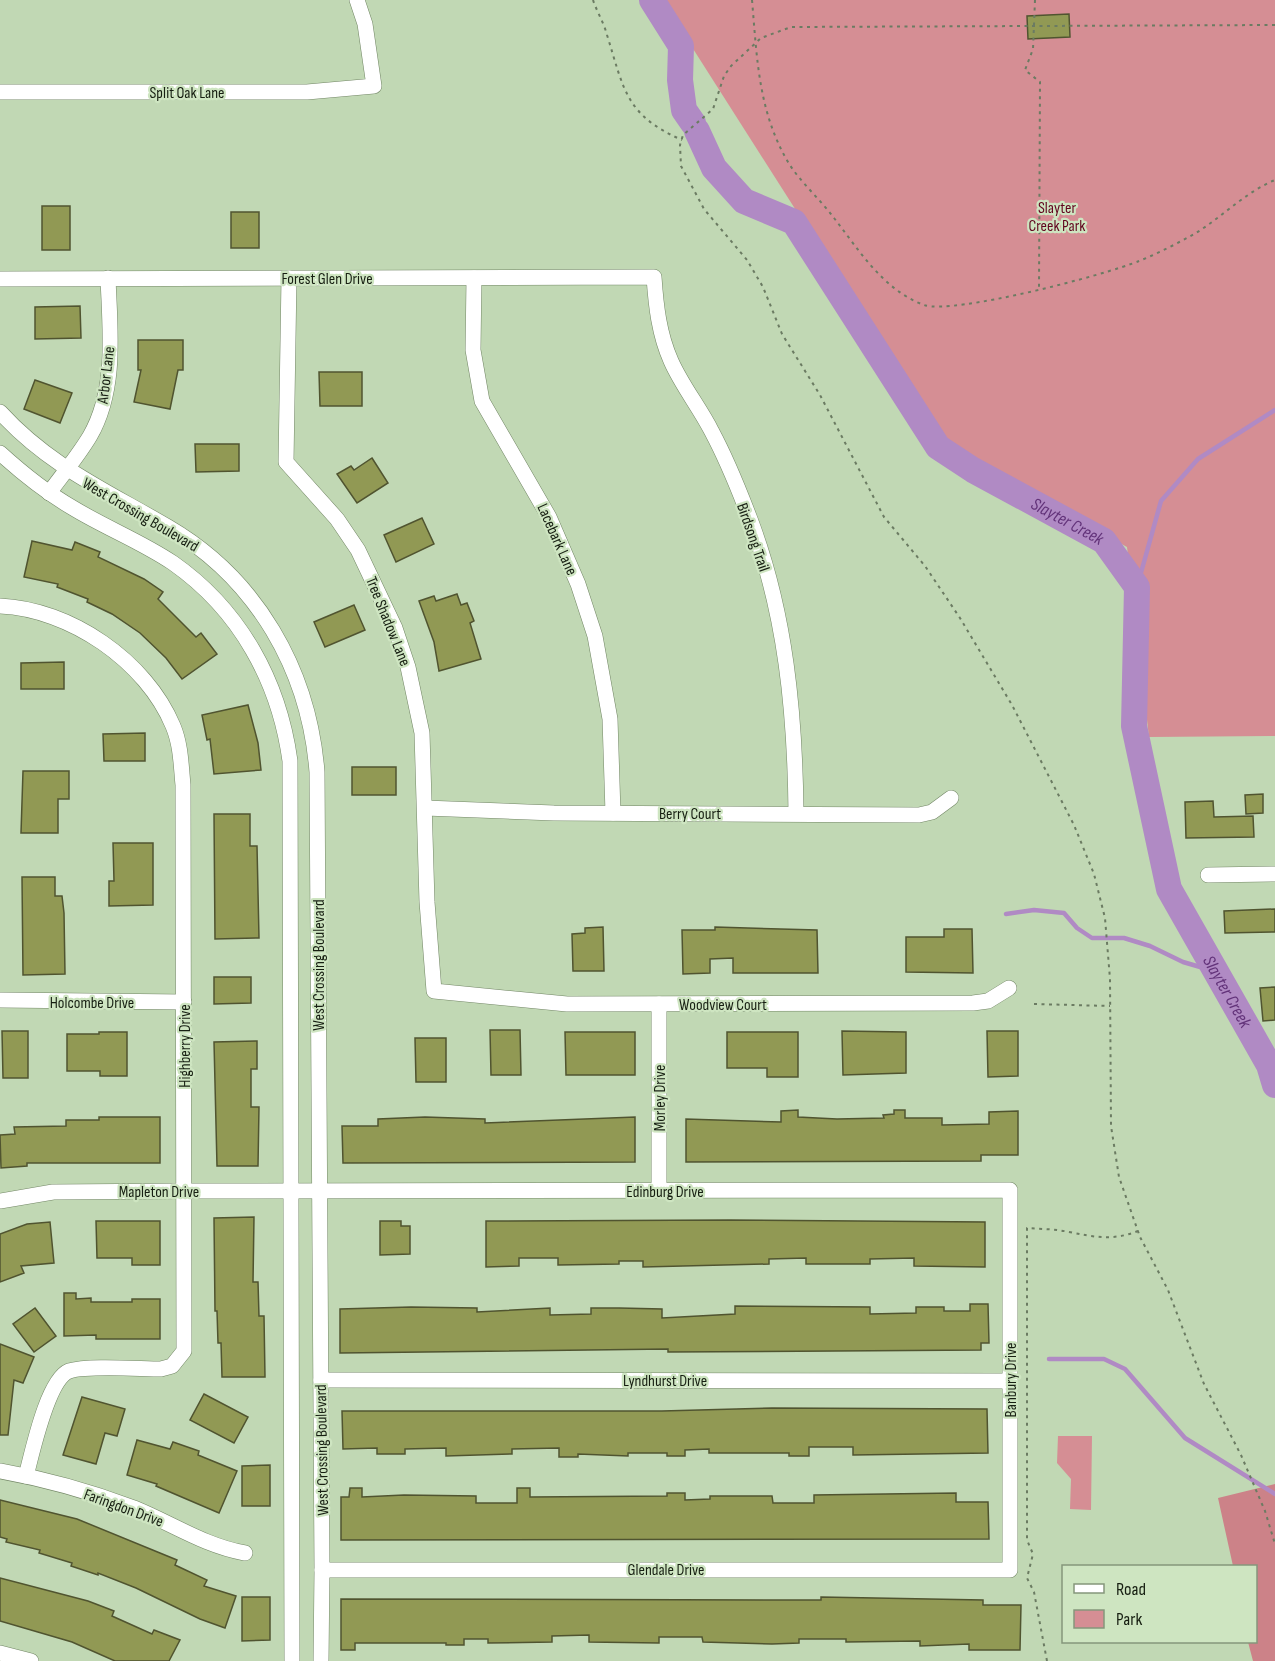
<svg xmlns="http://www.w3.org/2000/svg" width="1275" height="1661" font-family="'Sofia Sans Condensed',sans-serif">
<style>
.green{fill:#d58e94}
.forest{fill:#cc8288}
.lines{fill:none;stroke-linecap:round;stroke-linejoin:round}
.stream{stroke:#b08ac4;stroke-width:4.5}
.river{stroke:#b08ac4;stroke-width:26}
.building{fill:#919954;stroke:#505430;stroke-width:1.5}
.minor-casing{stroke:#728665;stroke-width:16}
.path{stroke:#6b7b62;stroke-width:2;stroke-dasharray:3 4.5;stroke-linecap:butt}
.minor{stroke:#fff;stroke-width:15}
.labels{text-anchor:middle;stroke-width:4.5;stroke-linejoin:round;paint-order:stroke}
.street-label{font-size:16px;fill:#171f12;stroke:#cee5c1}
.park-label{font-size:16px;fill:#62051f;stroke:#cee5c1}
.water-label{font-size:18px;font-style:italic;fill:#63337a;stroke:#cee5c1}
</style>
<rect width="100%" height="100%" fill="#c1d8b4"/>
<g class="green">
<polygon points="662,0 1275,0 1275,736 1149,737 1127,547 948,449"/>
<polygon points="1058,1436 1092,1436 1091,1510 1070,1509 1071,1479 1057,1463"/>
</g>
<polygon class="forest" points="1275,1484 1275,1661 1253,1661 1248,1642 1256,1642 1256,1566 1233,1566 1218,1498"/>
<g class="lines">
<g class="stream">
<polyline points="1137,587 1161,501 1198,459 1275,410"/>
<polyline points="1006,914 1034,910 1064,913 1077,928 1092,938 1124,938 1150,946 1183,962 1214,971"/>
<polyline points="1049,1359 1104,1359 1125,1369 1185,1438 1275,1494"/>
</g>
<g class="river">
<polyline points="652,0 681,46 680,80 684,110 693,123"/>
<path id="s1" d="M697,131L714,168L744,201L794,222L938,447L973,470L1104,541L1137,587L1134,726L1169,889L1269,1065L1275,1085"/>
</g>
</g>
<g class="building">
<polygon points="1069,14 1070,37 1028,39 1027,16"/>
<rect x="42" y="206" width="28" height="44"/>
<rect x="231" y="212" width="28" height="36"/>
<polygon points="80,306 81,338 35,339 35,307"/>
<polygon points="138,340 183,340 183,370 178,370 170,409 134,402 141,370 138,370"/>
<polygon points="319,372 362,372 362,406 320,406"/>
<polygon points="35,380 72,393 60,423 24,409"/>
<polygon points="195,444 239,444 239,471 196,472"/>
<polygon points="372,458 388,483 357,503 337,474 351,466 354,470"/>
<polygon points="422,518 434,544 396,562 384,535"/>
<polygon points="32,541 72,550 75,542 100,552 98,557 144,579 163,592 158,599 196,637 201,633 217,654 182,679 166,658 140,633 112,614 87,602 88,599 57,587 58,584 24,577"/>
<polygon points="457,594 461,605 467,603 474,621 470,623 481,659 439,671 434,642 419,601 434,596 436,601"/>
<polygon points="354,605 365,630 325,647 314,622"/>
<polygon points="64,662 64,689 21,689 21,663"/>
<polygon points="248,705 258,743 261,770 214,774 210,739 207,740 202,715"/>
<polygon points="145,733 145,761 104,761 103,734"/>
<rect x="352" y="767" width="44" height="28"/>
<polygon points="23,771 69,771 69,799 58,799 58,833 21,833"/>
<polygon points="1263,794 1263,813 1246,814 1245,795"/>
<polygon points="1213,801 1214,817 1253,816 1254,837 1186,838 1185,802"/>
<polygon points="214,814 250,814 250,846 257,846 259,938 215,939"/>
<polygon points="113,843 153,843 153,905 109,906 109,881 114,881"/>
<polygon points="22,877 55,877 55,896 62,896 64,913 65,974 23,975"/>
<polygon points="1275,909 1275,932 1225,933 1224,911"/>
<polygon points="603,927 604,971 573,971 572,934 585,933 585,928"/>
<polygon points="715,927 817,930 818,973 733,973 733,958 710,959 710,973 683,974 682,930 715,930"/>
<polygon points="944,929 972,929 973,973 906,972 906,937 944,937"/>
<polygon points="214,977 251,977 251,1003 214,1004"/>
<polygon points="1275,987 1275,1020 1263,1021 1260,988"/>
<polygon points="490,1030 520,1030 521,1075 491,1075"/>
<polygon points="2,1031 28,1031 28,1078 3,1078"/>
<polygon points="842,1031 906,1032 906,1073 843,1075"/>
<polygon points="987,1031 1018,1031 1018,1076 988,1077"/>
<polygon points="99,1032 127,1032 127,1076 100,1076 100,1071 67,1071 67,1034 99,1034"/>
<polygon points="565,1032 635,1032 635,1075 566,1075"/>
<polygon points="727,1032 798,1032 798,1077 767,1077 767,1068 727,1068"/>
<polygon points="415,1038 446,1038 446,1082 416,1082"/>
<polygon points="257,1041 257,1069 251,1069 251,1107 259,1107 258,1166 217,1166 214,1042"/>
<polygon points="798,1110 798,1117 837,1119 884,1118 883,1115 894,1114 894,1110 905,1110 905,1118 942,1118 942,1125 989,1124 989,1112 1018,1111 1018,1155 981,1155 981,1161 686,1162 686,1119 781,1122 781,1111"/>
<polygon points="99,1117 160,1117 160,1163 27,1163 27,1166 1,1168 0,1135 15,1134 14,1127 66,1126 66,1120 99,1120"/>
<polygon points="425,1117 485,1119 485,1123 635,1117 635,1162 343,1163 342,1126 378,1126 378,1119"/>
<polygon points="254,1217 253,1282 258,1282 259,1316 264,1316 265,1377 222,1377 221,1343 218,1343 217,1311 215,1311 214,1218"/>
<polygon points="730,1220 985,1222 985,1267 914,1266 914,1258 870,1259 870,1264 806,1264 806,1258 769,1259 769,1264 643,1267 643,1261 619,1261 619,1264 558,1265 558,1258 519,1258 519,1266 486,1267 486,1221"/>
<polygon points="96,1221 160,1221 160,1265 132,1265 132,1258 97,1258"/>
<polygon points="380,1221 401,1221 401,1226 410,1226 410,1254 380,1255"/>
<polygon points="50,1222 54,1263 21,1266 24,1273 0,1282 0,1234 27,1224"/>
<polygon points="64,1293 76,1293 76,1299 91,1298 91,1302 132,1302 132,1299 160,1299 160,1339 96,1339 96,1335 64,1336"/>
<polygon points="970,1304 988,1304 989,1343 981,1343 981,1350 668,1352 668,1349 340,1353 340,1309 411,1307 477,1308 477,1312 550,1308 550,1315 591,1314 591,1308 619,1308 662,1309 662,1318 735,1314 735,1306 870,1307 870,1314 916,1313 916,1307 944,1307 944,1311 970,1311"/>
<polygon points="35,1308 56,1336 34,1352 13,1324"/>
<polygon points="0,1344 34,1357 23,1383 14,1380 8,1435 0,1435"/>
<polygon points="204,1394 248,1417 234,1443 190,1420"/>
<polygon points="82,1397 125,1409 117,1436 105,1433 96,1464 63,1455"/>
<polygon points="772,1408 987,1409 988,1453 853,1455 853,1447 809,1447 809,1456 789,1456 789,1453 709,1453 709,1449 685,1450 685,1456 667,1456 667,1453 628,1453 628,1456 578,1454 578,1457 559,1457 559,1448 512,1449 512,1454 446,1456 446,1448 405,1449 405,1454 377,1454 377,1448 343,1449 342,1411 662,1411"/>
<polygon points="137,1440 170,1449 173,1442 199,1451 198,1455 237,1471 219,1513 156,1486 157,1484 127,1475"/>
<polygon points="270,1465 270,1506 242,1506 242,1466"/>
<polygon points="350,1488 362,1488 362,1497 404,1495 476,1496 476,1503 517,1503 517,1488 530,1488 530,1497 667,1496 667,1493 685,1493 685,1500 710,1499 710,1496 772,1496 773,1503 814,1503 814,1495 956,1493 956,1502 988,1502 989,1539 341,1540 341,1497 349,1497"/>
<polygon points="0,1500 77,1519 177,1560 175,1565 207,1580 204,1586 236,1596 225,1628 200,1619 136,1588 98,1573 98,1575 71,1566 72,1563 39,1553 40,1550 6,1542 7,1539 0,1537"/>
<polygon points="0,1578 88,1601 114,1611 112,1616 152,1634 154,1630 180,1640 169,1661 115,1661 72,1642 0,1621"/>
<polygon points="242,1597 270,1597 270,1640 242,1641"/>
<polygon points="821,1597 983,1600 983,1605 1021,1605 1020,1650 969,1650 969,1644 920,1646 920,1641 846,1642 846,1639 799,1639 799,1643 772,1644 703,1642 702,1637 659,1637 659,1643 589,1642 589,1635 552,1636 552,1642 488,1643 488,1639 464,1639 464,1645 446,1645 446,1643 355,1643 355,1650 341,1650 341,1599 799,1600 821,1600"/>
</g>
<g class="lines">
<defs>
<g id="minor">
<polyline points="0,92 307,92 374,86 365,24 357,0"/>
<polyline points="289,278 286,462 337,519 358,550 395,628 408,667 422,733 427,902 434,991 567,1004 973,1003 988,1001 1009,988"/>
<polyline points="474,278 473,350 482,401 549,517 578,584 595,636 610,719 613,813"/>
<path d="M0,279L654,277C656,306 659,334 671,361C682,386 700,408 712,432C727,460 739,490 750,519C786,614 795,713 796,813"/>
<path d="M0,412C49,466 107,491 168,527C257,579 309,670 317,772L322,1570L321,1661"/>
<path d="M0,453C22,473 47,493 73,508C106,528 142,542 173,563C240,610 279,681 290,761L292,1661"/>
<path d="M49,493C63,474 78,456 90,436C117,389 110,331 108,278"/>
<path d="M0,606C70,609 146,661 173,726C181,745 181,765 183,785L184,1351L172,1366L161,1369C140,1369 88,1365 69,1371C47,1380 32,1454 26,1476"/>
<polyline points="425,808 554,813 919,815 932,812 951,798"/>
<polyline points="1208,875 1275,874"/>
<polyline points="0,1000 184,1002"/>
<polyline points="659,1191 659,1004"/>
<polyline points="0,1201 53,1192 185,1191 1010,1190 1010,1570 322,1570"/>
<polyline points="321,1380 1010,1381"/>
<path d="M0,1471C45,1479 91,1492 134,1508C171,1523 205,1546 245,1553"/>
<polyline points="0,1653 31,1661"/>
</g>
</defs>
<use href="#minor" class="minor-casing"/>
<g class="path">
<path d="M593,0C597,12 604,23 607,35C624,89 625,115 682,140"/>
<path d="M752,0C757,57 758,111 788,162C800,182 820,199 834,218C859,250 883,290 924,305C953,315 1105,275 1139,261C1159,253 1178,243 1196,233C1223,216 1246,192 1275,180"/>
<polyline points="1035,0 1033,49 1025,70 1040,82 1039,288"/>
<polyline points="1275,25 791,27 761,38 731,66 724,76 713,109 683,135 680,145 681,166 704,209 747,260 763,287 782,334 820,395 884,517 925,566 960,618 1012,705 1074,825 1094,874 1105,918 1110,979 1111,1126 1119,1177 1140,1237 1168,1290 1204,1384 1241,1455 1265,1511 1275,1544"/>
<polyline points="1034,1004 1110,1006"/>
<path d="M1047,1661L1034,1592L1027,1578L1033,1554L1027,1540V1228C1041,1229 1055,1229 1069,1232C1094,1237 1113,1241 1138,1231"/>
</g>
<use href="#minor" class="minor"/>
</g>
<g class="labels">
<g class="street-label">
<text x="187" y="98">Split Oak Lane</text>
<text x="327" y="284">Forest Glen Drive</text>
<text transform="translate(105 375) rotate(-83)" y="6">Arbor Lane</text>
<text transform="translate(141 514) rotate(30)" y="6">West Crossing Boulevard</text>
<text transform="translate(754 537) rotate(71)" y="6">Birdsong Trail</text>
<text transform="translate(558 539) rotate(66)" y="6">Lacebark Lane</text>
<text transform="translate(389 621) rotate(68)" y="6">Tree Shadow Lane</text>
<text x="690" y="819">Berry Court</text>
<text transform="translate(318 965) rotate(-90)" y="6">West Crossing Boulevard</text>
<text x="92" y="1008">Holcombe Drive</text>
<text x="723" y="1010">Woodview Court</text>
<text transform="translate(184 1046) rotate(-90)" y="6">Highberry Drive</text>
<text transform="translate(659 1098) rotate(-90)" y="6">Morley Drive</text>
<text x="159" y="1197">Mapleton Drive</text>
<text x="665" y="1197">Edinburg Drive</text>
<text x="665" y="1386">Lyndhurst Drive</text>
<text transform="translate(1010 1380) rotate(-90)" y="6">Banbury Drive</text>
<text transform="translate(321 1450) rotate(-91)" y="6">West Crossing Boulevard</text>
<text transform="translate(124 1507) rotate(20)" y="6">Faringdon Drive</text>
<text x="666" y="1575">Glendale Drive</text>
</g>
<g class="park-label">
<text x="1057" y="213">Slayter<tspan x="1057" dy="18">Creek Park</tspan></text>
</g>
<g class="water-label">
<text dy="6" stroke="none"><textPath href="#s1" startOffset="556">Slayter Creek</textPath></text>
<text dy="6" stroke="none"><textPath href="#s1" startOffset="1078">Slayter Creek</textPath></text>
</g>
</g>
<rect x="1062" y="1565" width="195" height="78" fill="#cee5c1" stroke="#85967b" stroke-width="1.5"/>
<rect x="1074" y="1584" width="30" height="9" fill="#ffffff" stroke="#85967b" stroke-width="1.5"/>
<text x="1116" y="1595" font-size="18" fill="#171f12">Road</text>
<rect x="1074" y="1610" width="30" height="18" fill="#d58e94" stroke="#85967b" stroke-width="1.5"/>
<text x="1116" y="1625" font-size="18" fill="#171f12">Park</text>
</svg>
